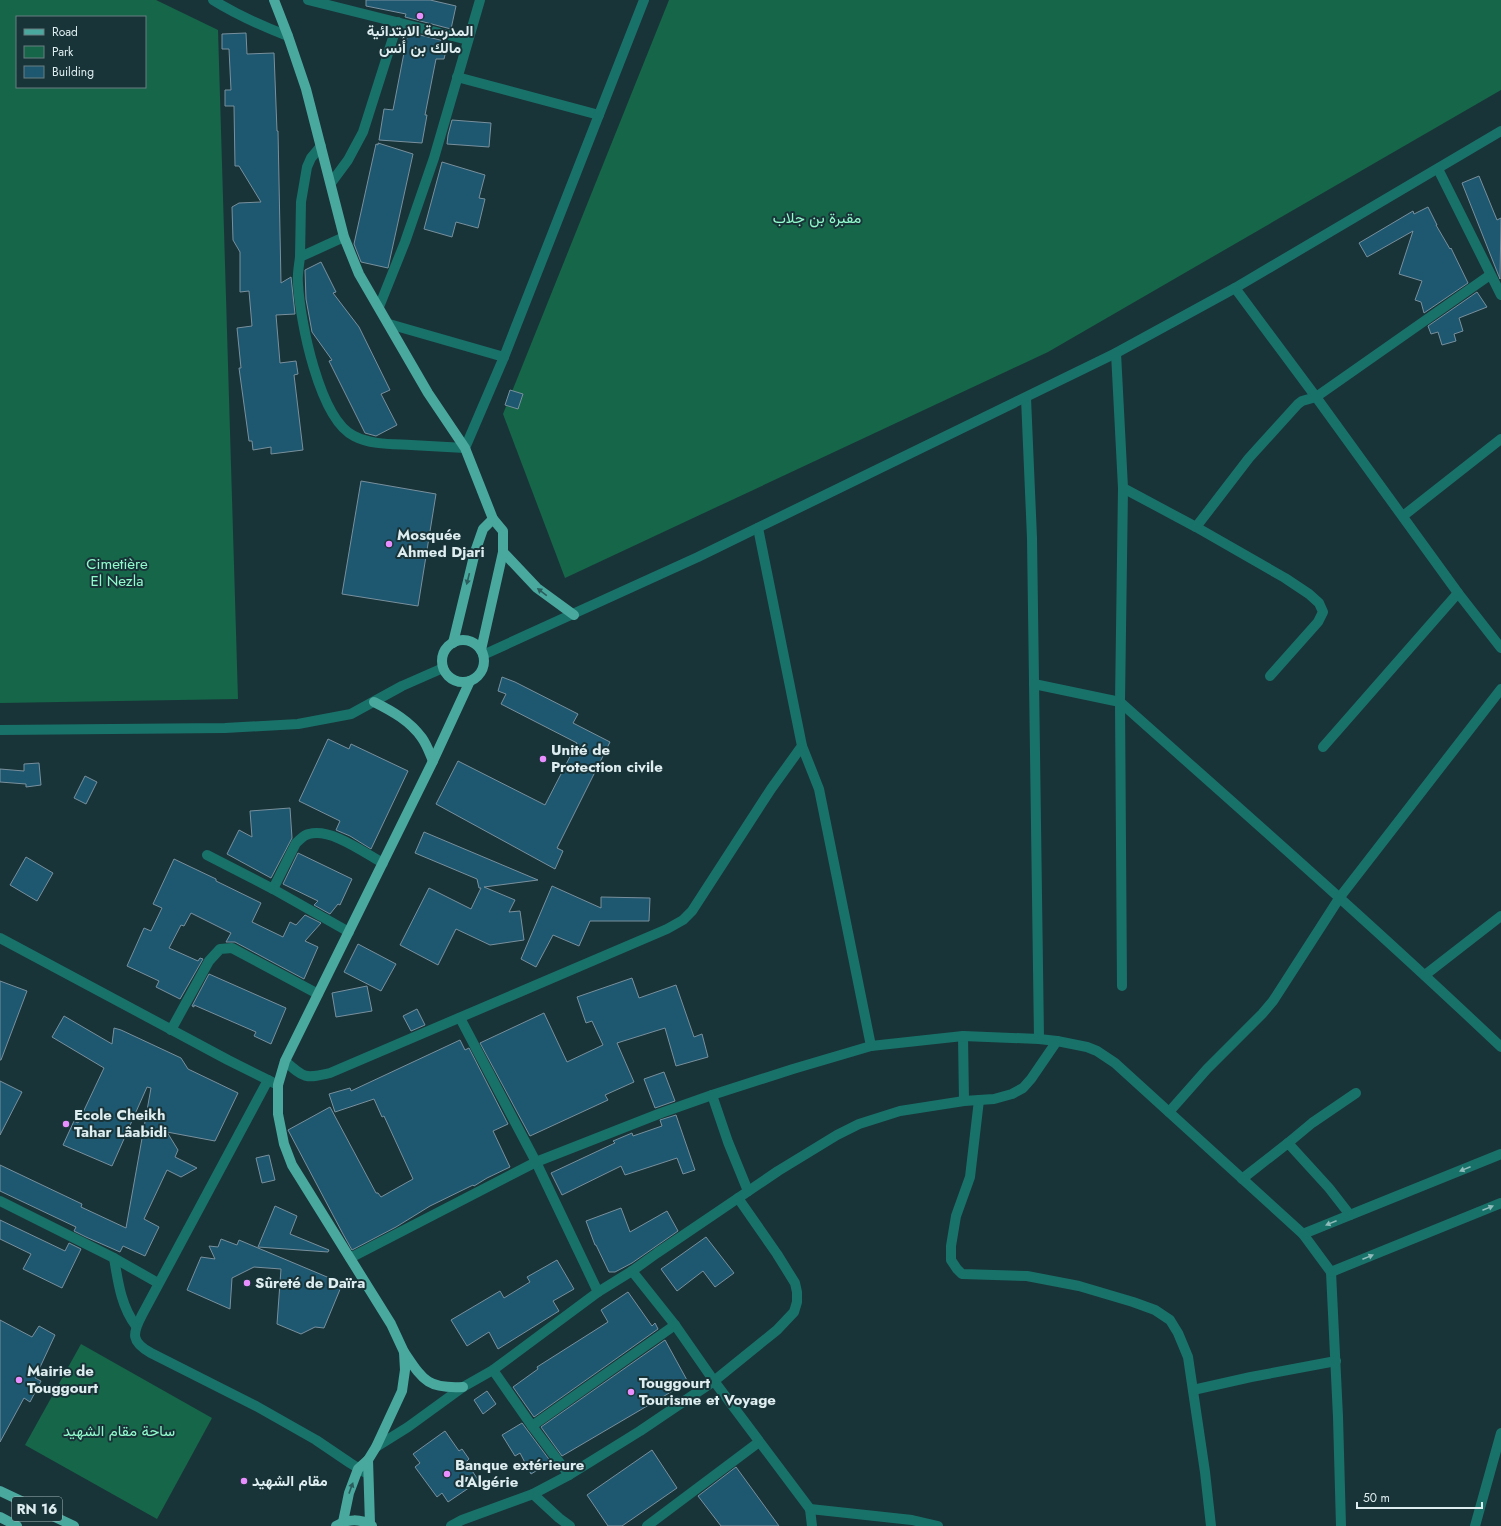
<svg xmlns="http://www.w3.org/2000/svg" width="1501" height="1526" font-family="Jost,Vazirmatn,sans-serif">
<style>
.green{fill:#166649;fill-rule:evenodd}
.building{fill:#1e5770;stroke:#78909d}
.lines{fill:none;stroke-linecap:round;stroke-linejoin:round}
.minor{stroke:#19726a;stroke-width:10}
.major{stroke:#4aa99f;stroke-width:10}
.oneway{fill:#2a5d5c}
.oneway2{fill:#8fbcba}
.poi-dot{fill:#e88eff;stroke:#193438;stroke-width:1.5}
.labels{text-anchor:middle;stroke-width:4;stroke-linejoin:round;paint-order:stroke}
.shield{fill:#193438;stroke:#a3b6b8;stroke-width:1}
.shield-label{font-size:14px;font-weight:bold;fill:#deedef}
.poi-label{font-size:15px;font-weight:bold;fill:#deedef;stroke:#193438;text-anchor:start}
.park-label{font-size:15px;fill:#91fbcd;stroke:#193438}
</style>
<rect width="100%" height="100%" fill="#193438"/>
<g class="green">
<path d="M0,0H156L218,30L238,699L0,703ZM17,17H145V87H17Z"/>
<polygon points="669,0 1501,0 1501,90 1048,352 565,578 503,414"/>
<polygon points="81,1344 212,1418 157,1519 25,1445"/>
</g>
<g class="building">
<polygon points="366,0 430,0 456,6 451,29 405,17 406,14 366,6"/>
<polygon points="408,32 448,42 444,59 436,59 425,115 427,115 422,143 379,140 384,109 393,110"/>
<polygon points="246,33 247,54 274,53 277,131 278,131 281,283 291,277 295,314 276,315 280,363 296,361 298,374 294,375 303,450 271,454 271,447 253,450 252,441 249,441 239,368 241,368 237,328 252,326 249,291 240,292 240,252 233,240 232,207 239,203 261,202 239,166 235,166 234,106 225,106 225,90 231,90 229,49 222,49 222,34"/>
<polygon points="452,120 491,123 489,147 447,144 448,135"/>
<polygon points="378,143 413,154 388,268 361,262 354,244 376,144 378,145"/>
<polygon points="442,162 485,175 479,198 485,199 478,228 456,222 452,237 424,229"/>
<polygon points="1479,176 1497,220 1501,218 1500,279 1462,183"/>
<polygon points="1428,207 1437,225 1436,225 1450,249 1451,248 1468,283 1424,313 1421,302 1415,300 1422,281 1399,274 1413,231 1367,257 1359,243 1413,211 1414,214"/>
<polygon points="321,262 336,292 333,293 359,327 390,390 381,394 397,425 376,436 365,433 329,361 332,360 312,332 306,299 305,270"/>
<polygon points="1477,292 1487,307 1459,318 1463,331 1454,334 1456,341 1442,345 1438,332 1431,334 1428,326"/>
<polygon points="510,390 523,394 518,409 505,405"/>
<polygon points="361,481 436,494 418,606 342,594"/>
<polygon points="502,677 515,682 578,714 573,723 610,742 557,848 563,851 555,869 436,804 458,761 545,805 577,743 501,704 506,694 498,691"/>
<polygon points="328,739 349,749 351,744 408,771 371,849 350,836 336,830 340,821 299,801"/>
<polygon points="39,763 41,785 26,787 26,784 0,782 0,769 24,771 24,764"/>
<polygon points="85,776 97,782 86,804 74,798"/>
<polygon points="290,808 292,838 271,878 227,854 239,830 252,837 250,811"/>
<polygon points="424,832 538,880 484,887 515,900 509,912 520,911 524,940 490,945 456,929 438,965 400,945 429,888 471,909 481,888 479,888 477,879 415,853"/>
<polygon points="298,853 352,879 340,905 338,904 330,914 314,905 318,901 283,884"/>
<polygon points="26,857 53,873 37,901 10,885"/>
<polygon points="174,859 216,879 216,881 261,903 252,922 283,937 290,922 296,925 305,915 321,923 305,941 318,947 304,979 235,942 226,942 231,933 191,913 184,926 181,925 169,948 198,961 200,958 203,959 180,999 156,987 159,981 127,966 144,928 151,931 162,908 153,904"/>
<polygon points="552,886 601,908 601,897 650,898 649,921 590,921 579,946 553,935 536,967 521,959"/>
<polygon points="358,944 396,964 381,991 344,972"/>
<polygon points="209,974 286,1008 271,1044 254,1036 256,1032 194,1005 194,1007 192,1006"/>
<polygon points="632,978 639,998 676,985 694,1037 702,1034 708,1057 676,1066 665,1028 617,1043 634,1082 605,1095 608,1100 530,1136 480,1043 544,1013 567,1062 603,1045 592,1021 586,1023 577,997"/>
<polygon points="0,981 27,991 1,1060 0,1060"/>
<polygon points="367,986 372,1011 336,1017 332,993"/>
<polygon points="417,1009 425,1025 411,1031 403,1016"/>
<polygon points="64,1016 112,1044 114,1028 121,1030 181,1058 188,1069 238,1093 215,1141 167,1132 178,1150 175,1157 197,1168 181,1177 167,1170 144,1219 159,1227 145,1256 123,1246 120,1252 86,1237 74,1231 76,1227 0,1191 0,1165 82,1204 81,1207 126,1228 151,1088 147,1087 112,1166 63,1145 74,1121 78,1123 104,1068 52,1037"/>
<polygon points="460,1040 465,1050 469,1048 508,1124 493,1131 510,1167 487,1178 474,1186 473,1185 430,1206 396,1227 352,1250 343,1234 288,1130 330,1107 376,1193 378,1193 381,1197 413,1179 384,1116 382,1117 374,1099 335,1112 329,1094 350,1088 351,1091"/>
<polygon points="664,1072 675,1101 655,1108 644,1079"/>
<polygon points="0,1081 22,1092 0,1135"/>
<polygon points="676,1115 695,1170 683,1174 677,1158 625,1175 621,1166 562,1195 551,1173 615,1143 613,1141 632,1133 633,1136 662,1126 660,1120"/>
<polygon points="269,1155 275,1180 262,1183 256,1158"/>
<polygon points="275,1206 297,1216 290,1234 329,1250 328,1252 258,1247"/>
<polygon points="621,1208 630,1232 667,1211 678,1231 632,1263 615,1272 609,1272 596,1245 595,1245 586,1221"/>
<polygon points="0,1220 65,1251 69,1243 81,1249 62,1288 23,1269 31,1254 0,1239"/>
<polygon points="706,1237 734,1273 715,1287 703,1271 677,1291 661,1269"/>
<polygon points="221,1239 237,1245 239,1240 339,1282 341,1287 324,1328 315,1327 301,1334 277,1324 281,1269 254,1267 232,1278 230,1309 187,1290 201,1257 215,1259 209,1246 218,1247"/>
<polygon points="557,1260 574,1289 553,1301 559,1311 498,1349 489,1332 467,1346 451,1320 500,1291 504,1298 530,1282 527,1277"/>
<polygon points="628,1292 652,1326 655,1323 658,1329 534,1417 513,1387 538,1369 537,1367 608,1322 601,1310"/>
<polygon points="0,1320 32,1337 39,1326 55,1335 35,1378 41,1381 30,1402 24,1398 0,1442"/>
<polygon points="665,1340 688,1382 562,1456 541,1427"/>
<polygon points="487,1391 496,1404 483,1414 474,1400"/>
<polygon points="522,1423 551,1462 531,1474 520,1453 515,1456 502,1435"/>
<polygon points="445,1431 459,1451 462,1449 469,1459 466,1462 479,1481 448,1502 442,1493 437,1497 415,1467 420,1463 413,1454"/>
<polygon points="652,1450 677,1488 622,1526 608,1526 587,1495"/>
<polygon points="736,1467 779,1526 721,1526 698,1496"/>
</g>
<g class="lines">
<g class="minor">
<path d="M213,0C237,15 262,26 288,36"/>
<polyline points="308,0 468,40"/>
<polyline points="457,77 599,115"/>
<polyline points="1438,169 1501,295"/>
<polyline points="331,183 348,160 363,132 398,22"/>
<path d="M344,237L300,257C299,266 297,275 298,284C300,320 319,419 354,436C371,445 393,444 411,445C429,446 447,447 465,448L504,357L644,0"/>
<polyline points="300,257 301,202 307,167 311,158 321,146"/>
<polyline points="1235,288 1316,397 1458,593 1501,648"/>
<polyline points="379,307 405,242 434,158 480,0"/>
<polyline points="389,324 504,357"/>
<path d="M1116,353L1123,488L1120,702C1248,816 1377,929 1501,1047"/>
<polyline points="1026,398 1032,538 1039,1039"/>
<polyline points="1123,488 1196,527 1285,578 1309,594 1319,603 1323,612 1318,622 1270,676"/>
<polyline points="1403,516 1501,439"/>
<polyline points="1196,527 1249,458 1298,404 1302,401 1316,397 1490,275"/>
<polyline points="483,655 698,557 1116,353 1235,288 1501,131"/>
<polyline points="1034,684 1120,702 1122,986"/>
<polyline points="0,730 225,728 298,724 351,714 402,686 443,668"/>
<polyline points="802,746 819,789 871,1046"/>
<polyline points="1323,747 1458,593"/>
<polyline points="207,855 273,889 349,932"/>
<path d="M273,889L296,843C300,840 303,835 309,834C331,828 363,852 383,863"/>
<polyline points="0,938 228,1060 268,1080"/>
<polyline points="1425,975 1501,916"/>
<polyline points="460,1018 536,1162 598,1292"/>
<polyline points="171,1030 209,961 220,949 232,948 318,994"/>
<polyline points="963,1036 964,1101"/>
<path d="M285,1061C304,1078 305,1079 330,1073L667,929L683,920L692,911L771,789L802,746L758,528"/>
<path d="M278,1085L268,1080L142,1315C132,1334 131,1342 151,1353L256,1406L316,1440L350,1463L366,1473"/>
<polyline points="712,1095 728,1142 748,1191"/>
<polyline points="979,1100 970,1177 956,1216 951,1246 951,1260 957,1269 962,1274 1027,1276 1079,1286 1133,1302 1155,1310 1170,1320 1178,1333 1188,1357 1205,1472 1211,1526"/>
<polyline points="1169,1112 1207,1069 1262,1014 1273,1001 1340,897 1501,689"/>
<polyline points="1288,1143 1312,1123 1356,1093"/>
<polyline points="1242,1179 1288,1143 1329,1188 1350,1215"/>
<polyline points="0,1201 114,1258 158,1283"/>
<polyline points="1303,1234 1501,1154"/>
<path d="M114,1258C118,1282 121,1306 136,1326"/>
<polyline points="350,1258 536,1162 661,1113 712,1095 793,1069 871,1046 963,1036 1039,1039 1057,1041 1087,1047 1097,1051 1115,1063 1303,1234 1331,1272 1338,1417 1341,1526"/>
<polyline points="632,1271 675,1325 714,1381 777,1330 794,1312 797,1302 797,1292 795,1283 777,1254 738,1198"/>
<polyline points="1331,1272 1501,1203"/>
<polyline points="493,1370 532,1426 569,1475"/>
<polyline points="1193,1390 1251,1377 1336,1361"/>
<polyline points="532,1426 675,1325"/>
<polyline points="376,1447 408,1427 463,1387 493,1370 598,1292 632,1271 657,1253 778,1171 837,1135 859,1124 900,1111 964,1101 994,1099 1012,1094 1023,1088 1031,1079 1057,1041"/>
<polyline points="533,1494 559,1518 570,1526"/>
<polyline points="810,1509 812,1526"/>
<polyline points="451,1526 462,1520 533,1494 569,1475 640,1431 714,1381 810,1509 912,1520 938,1526"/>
<polyline points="647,1526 759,1442"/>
<polyline points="1475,1526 1501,1433"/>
</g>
<g class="major">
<polyline points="274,0 288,36 306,89 344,237 359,274 428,393 465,448 493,519 503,531 503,552 481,650"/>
<polyline points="503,552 537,588 574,615"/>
<circle cx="463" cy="661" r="21"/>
<polyline points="453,643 475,552 483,529 493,519"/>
<path d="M374,702C392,711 410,721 422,738C427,745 430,754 433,761"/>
<path d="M404,1352C423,1380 427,1389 463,1387"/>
<polyline points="368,1460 370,1524"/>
<polyline points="0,1491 74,1526"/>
<polyline points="0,1517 17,1526"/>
<polyline points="343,1522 349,1493 358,1469 368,1460 376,1447 402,1391 405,1370 404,1352 391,1324 292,1165 284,1144 278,1114 278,1085 285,1061 433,761 470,681"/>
<path d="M336,1526C347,1519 360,1518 372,1526"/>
</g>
</g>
<defs><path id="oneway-solid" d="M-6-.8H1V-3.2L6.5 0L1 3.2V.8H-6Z"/></defs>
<g class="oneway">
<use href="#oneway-solid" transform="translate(468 579) rotate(104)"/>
<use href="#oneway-solid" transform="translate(542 592) rotate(-143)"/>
<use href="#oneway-solid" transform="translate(351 1488) rotate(-70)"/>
</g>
<g class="oneway2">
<use href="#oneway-solid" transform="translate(1465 1169) rotate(158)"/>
<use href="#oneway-solid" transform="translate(1488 1208) rotate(-22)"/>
<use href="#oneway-solid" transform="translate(1331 1223) rotate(158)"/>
<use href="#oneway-solid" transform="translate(1368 1257) rotate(-22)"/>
</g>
<g class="poi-dot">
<circle cx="420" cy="16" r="4"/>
<circle cx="389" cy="544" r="4"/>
<circle cx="543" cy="759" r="4"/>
<circle cx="66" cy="1124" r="4"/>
<circle cx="247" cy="1283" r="4"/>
<circle cx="19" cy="1380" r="4"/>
<circle cx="631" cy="1392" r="4"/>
<circle cx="447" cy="1474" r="4"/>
<circle cx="244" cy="1481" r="4"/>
</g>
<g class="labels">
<rect class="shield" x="12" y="1497" width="50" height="24" rx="3"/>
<g class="shield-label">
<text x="37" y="1514">RN 16</text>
</g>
<g class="poi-label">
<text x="420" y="36" text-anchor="middle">المدرسة الابتدائية<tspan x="420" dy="17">مالك بن أنس</tspan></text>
<text x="397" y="540">Mosquée<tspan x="397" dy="17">Ahmed Djari</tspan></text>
<text x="551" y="755">Unité de<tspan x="551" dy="17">Protection civile</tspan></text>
<text x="74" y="1120">Ecole Cheikh<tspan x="74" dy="17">Tahar Lâabidi</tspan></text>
<text x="255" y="1288">Sûreté de Daïra</text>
<text x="27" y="1376">Mairie de<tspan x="27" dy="17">Touggourt</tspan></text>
<text x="639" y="1388">Touggourt<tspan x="639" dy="17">Tourisme et Voyage</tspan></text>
<text x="455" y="1470">Banque extérieure<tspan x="455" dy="17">d'Algérie</tspan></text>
<text x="252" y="1486">مقام الشهيد</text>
</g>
<g class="park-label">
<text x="817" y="223">مقبرة بن جلاب</text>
<text x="117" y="569">Cimetière<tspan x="117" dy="17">El Nezla</tspan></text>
<text x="119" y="1436">ساحة مقام الشهيد</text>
</g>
</g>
<rect x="16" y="16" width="130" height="72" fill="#193438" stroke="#687e81"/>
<rect x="24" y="29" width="20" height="6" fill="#4aa99f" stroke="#687e81"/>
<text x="52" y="36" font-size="12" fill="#deedef">Road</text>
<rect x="24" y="46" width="20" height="12" fill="#166649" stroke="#687e81"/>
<text x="52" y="56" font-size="12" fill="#deedef">Park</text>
<rect x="24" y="66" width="20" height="12" fill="#1e5770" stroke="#687e81"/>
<text x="52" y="76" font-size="12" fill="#deedef">Building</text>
<path d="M1357 1502v6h125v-6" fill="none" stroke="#deedef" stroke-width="2"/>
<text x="1363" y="1502" font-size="12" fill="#deedef" stroke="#193438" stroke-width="3" paint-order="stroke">50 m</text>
</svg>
